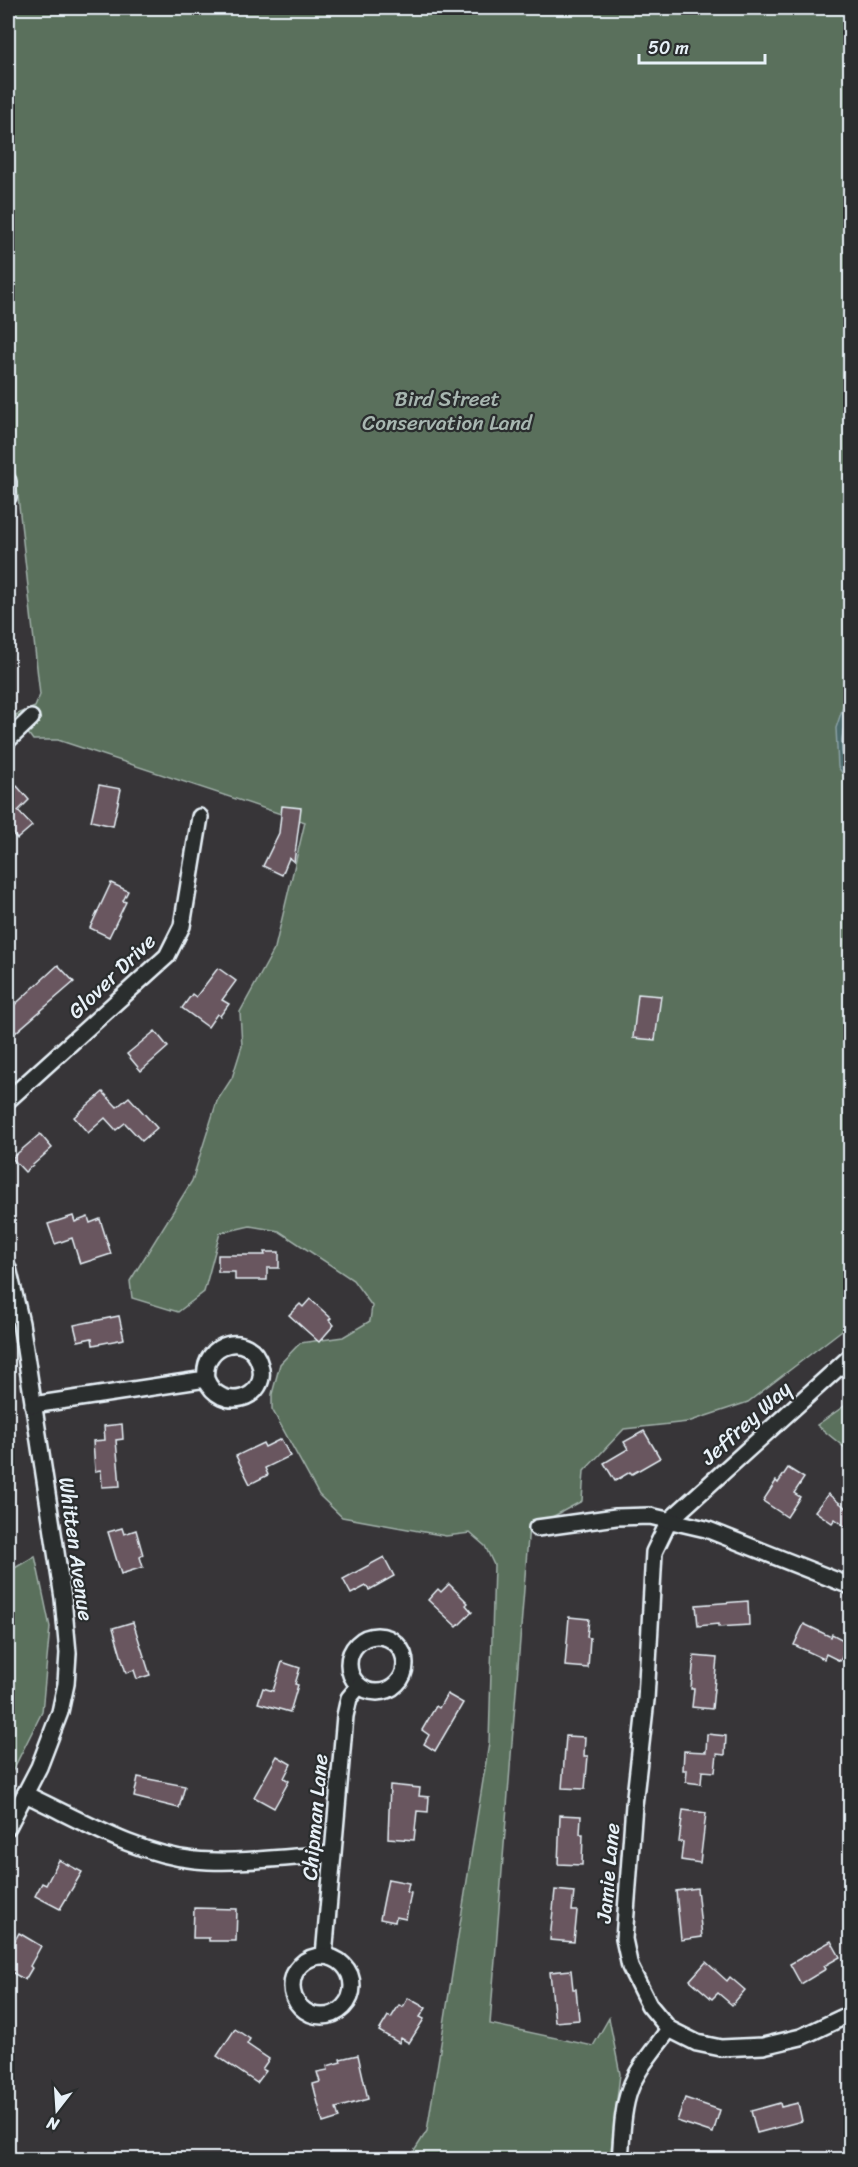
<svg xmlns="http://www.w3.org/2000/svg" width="858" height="2167" font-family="Sriracha,sans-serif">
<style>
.green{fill:#5a705b;stroke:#a1b0aa;stroke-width:1.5}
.water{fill:#4b6a6c;stroke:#8aa0a4;stroke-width:1.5}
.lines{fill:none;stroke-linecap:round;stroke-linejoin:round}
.shore{stroke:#a9bbc0;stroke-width:1.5}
.building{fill:#69575f;stroke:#e8f1f8;stroke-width:1.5}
.street-casing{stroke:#e8f1f8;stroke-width:20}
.street{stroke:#2a2d2e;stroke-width:15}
.labels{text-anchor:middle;stroke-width:4.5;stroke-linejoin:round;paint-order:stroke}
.park-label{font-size:21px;fill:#a8b7b1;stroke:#2a2d2e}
.street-label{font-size:21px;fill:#e8f1f8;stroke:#2a2d2e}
</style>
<rect width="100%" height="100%" fill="#373538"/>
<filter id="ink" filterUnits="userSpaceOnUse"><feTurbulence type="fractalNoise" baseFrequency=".0167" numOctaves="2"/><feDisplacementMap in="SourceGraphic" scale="12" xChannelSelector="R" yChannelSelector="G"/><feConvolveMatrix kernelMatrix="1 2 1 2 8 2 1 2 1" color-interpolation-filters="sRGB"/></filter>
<g filter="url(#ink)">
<g class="green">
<polygon points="8,8 850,8 850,1324 748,1402 688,1422 624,1429 584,1471 582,1501 541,1523 529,1525 490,2024 593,2046 609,2018 620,2074 610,2159 409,2159 427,2131 489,1743 494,1565 485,1546 470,1533 446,1536 342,1517 319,1495 272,1409 272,1394 280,1364 300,1343 343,1337 370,1321 372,1306 353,1280 279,1231 250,1226 220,1233 204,1292 178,1312 132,1298 130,1281 192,1181 217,1101 232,1078 242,1046 240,1012 275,948 305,822 58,740 33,740 15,715 35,707 40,695 8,406"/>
<polygon points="850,1402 850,1452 817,1425"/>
<polygon points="35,1556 50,1627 42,1712 10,1776 8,1775 8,1572"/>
</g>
<polygon class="water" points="847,695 850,695 850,784 838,767 836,728"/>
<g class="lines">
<path class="shore" d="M850,704C843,726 836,754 850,774"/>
</g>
<g class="building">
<polygon points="99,785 121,789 113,826 91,821"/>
<polygon points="17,786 29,800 18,811 32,826 17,839 8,828 8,795"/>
<polygon points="282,806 301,808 294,862 289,858 282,875 263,866 279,833"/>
<polygon points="111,883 128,891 123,901 126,902 109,937 90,928"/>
<polygon points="58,965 74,982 8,1039 8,1011"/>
<polygon points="218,968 236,981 222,1000 229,1004 220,1016 217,1014 208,1027 182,1008 192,994 196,997"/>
<polygon points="638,994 661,996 655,1040 633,1038"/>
<polygon points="155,1031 168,1047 141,1071 127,1054"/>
<polygon points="103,1092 117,1107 129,1097 157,1128 142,1141 125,1123 116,1130 105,1118 88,1133 74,1117"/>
<polygon points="40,1134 52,1148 25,1172 12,1158"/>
<polygon points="73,1216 75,1222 88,1217 90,1223 100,1219 111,1254 80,1264 72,1238 55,1244 48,1224"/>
<polygon points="264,1252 279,1252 279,1268 267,1268 267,1280 235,1280 235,1272 218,1272 218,1255 265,1255"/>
<polygon points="310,1299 331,1318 329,1320 334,1325 319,1342 289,1315 300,1304 303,1307"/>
<polygon points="119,1316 124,1339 93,1345 92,1338 78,1341 74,1325"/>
<polygon points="122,1424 123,1439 116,1440 120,1486 102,1487 101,1470 95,1471 93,1441 105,1440 104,1426"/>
<polygon points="644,1431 660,1458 632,1474 630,1472 615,1481 604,1463 628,1449 624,1442"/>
<polygon points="281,1439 290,1456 265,1468 268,1475 250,1484 236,1456 263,1443 265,1447"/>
<polygon points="788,1468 804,1478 794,1493 800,1497 787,1517 763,1501 776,1481 778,1483"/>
<polygon points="828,1494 850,1511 850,1530 835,1519 832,1523 815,1511"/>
<polygon points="122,1528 124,1534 136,1530 143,1555 140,1557 143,1567 121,1574 108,1532"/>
<polygon points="384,1557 394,1576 369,1590 366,1586 351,1594 343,1579"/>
<polygon points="449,1584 468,1603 466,1605 472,1612 457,1627 428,1600 438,1589 441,1592"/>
<polygon points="748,1601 749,1625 718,1627 718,1624 698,1626 696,1605"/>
<polygon points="569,1617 589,1619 587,1637 590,1638 588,1668 565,1666"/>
<polygon points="133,1622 150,1675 137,1679 134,1670 126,1673 113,1628"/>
<polygon points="804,1624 831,1637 832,1634 849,1643 840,1661 826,1654 824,1659 794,1645"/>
<polygon points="694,1656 717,1658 712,1709 692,1707 694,1689 691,1689"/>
<polygon points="282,1662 300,1668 295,1684 298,1685 290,1712 258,1703 263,1688 273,1691"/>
<polygon points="447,1694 463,1703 435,1751 424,1744 429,1735 422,1730 436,1706 439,1708"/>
<polygon points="707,1734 726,1736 725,1755 717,1754 715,1772 702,1771 701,1784 686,1782 687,1770 683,1770 684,1751 706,1752"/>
<polygon points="566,1736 585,1737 584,1756 588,1756 585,1789 562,1788"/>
<polygon points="277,1756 291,1764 284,1778 289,1781 274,1808 254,1797"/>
<polygon points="138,1777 185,1786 179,1808 134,1797"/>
<polygon points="390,1785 420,1788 419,1796 429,1797 428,1812 417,1811 414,1840 388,1838"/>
<polygon points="683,1810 706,1813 700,1863 681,1860 683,1842 679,1842"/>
<polygon points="560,1815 581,1816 580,1834 583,1834 582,1865 558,1864"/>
<polygon points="59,1860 82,1872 60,1909 35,1896 42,1883 46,1885"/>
<polygon points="388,1879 409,1883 407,1892 411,1893 406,1919 396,1917 395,1922 380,1919"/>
<polygon points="697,1888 702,1937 681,1940 676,1891"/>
<polygon points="555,1890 574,1892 572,1911 577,1911 574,1942 550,1940"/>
<polygon points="194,1908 237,1909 236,1941 209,1941 209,1938 193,1938"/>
<polygon points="19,1933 41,1946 30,1966 32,1968 25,1980 8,1970 8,1953"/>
<polygon points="831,1941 840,1957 824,1966 826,1969 801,1984 790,1964"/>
<polygon points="706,1962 727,1981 730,1977 745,1990 732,2005 718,1993 712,1999 690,1980"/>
<polygon points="571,1970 573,1989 576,1989 579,2020 555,2022 550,1972"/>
<polygon points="408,1998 426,2008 420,2017 424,2019 409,2043 401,2038 399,2043 379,2031 388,2016 391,2018 399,2005 403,2007"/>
<polygon points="235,2029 250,2039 247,2044 269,2059 262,2069 266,2071 257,2083 217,2056"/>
<polygon points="358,2055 368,2099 336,2108 339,2118 323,2123 313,2084 320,2082 317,2072 328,2070 327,2066 341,2062 340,2059"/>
<polygon points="685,2098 720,2110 713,2133 677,2121"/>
<polygon points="780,2103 781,2107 798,2103 802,2121 757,2133 751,2111"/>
</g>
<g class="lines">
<defs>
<g id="street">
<polyline points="8,481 8,497"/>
<polyline points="8,740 31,718"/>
<polyline points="8,1100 167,956 182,926 200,817"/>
<polyline points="8,1268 21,1323 63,1598 68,1653 66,1684 60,1712 39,1767 8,1827"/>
<polyline points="850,1357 669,1521 654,1552 646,1700 634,1805 624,1939 630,1967 649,2005 669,2029 697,2043 721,2048 763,2046 801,2037 850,2014"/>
<path d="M33,1405L206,1379C220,1414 270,1399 260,1365C251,1330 201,1341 206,1379"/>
<polyline points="537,1528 616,1517 650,1516 706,1529 850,1586"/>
<circle cx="377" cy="1664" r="28"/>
<path d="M25,1794C79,1819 135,1854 195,1860C236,1864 290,1857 332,1854"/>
<polyline points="324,1956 345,1716 349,1698 359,1686"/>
<circle cx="322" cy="1986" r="30"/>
<path d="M620,2160C622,2137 622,2110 630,2089C638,2067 656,2048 669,2029"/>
</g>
</defs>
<use href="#street" class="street-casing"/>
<use href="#street" class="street"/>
</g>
</g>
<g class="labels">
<g class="park-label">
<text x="447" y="406">Bird Street<tspan x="447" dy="24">Conservation Land</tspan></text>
</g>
<g class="street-label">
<text transform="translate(112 976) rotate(-44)" y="7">Glover Drive</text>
<text transform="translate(746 1423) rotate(-42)" y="7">Jeffrey Way</text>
<text transform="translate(76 1549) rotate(82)" y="7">Whitten Avenue</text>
<text transform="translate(315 1817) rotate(-85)" y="7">Chipman Lane</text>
<text transform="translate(608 1873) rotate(-85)" y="7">Jamie Lane</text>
</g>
</g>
<rect width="858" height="2167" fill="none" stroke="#2a2d2e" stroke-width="30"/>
<rect x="15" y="15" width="828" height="2137" fill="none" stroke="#e8f1f8" stroke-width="2" filter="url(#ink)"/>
<g transform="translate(57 2110) rotate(197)" stroke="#2a2d2e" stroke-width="4.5" paint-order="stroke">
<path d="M0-4.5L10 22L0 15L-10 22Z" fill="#e8f1f8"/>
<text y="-9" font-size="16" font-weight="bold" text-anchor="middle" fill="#e8f1f8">N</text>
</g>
<path d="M639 54v9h126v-9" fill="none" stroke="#e8f1f8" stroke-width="3"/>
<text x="648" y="54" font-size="18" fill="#e8f1f8" stroke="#2a2d2e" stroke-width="4.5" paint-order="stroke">50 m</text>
</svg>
